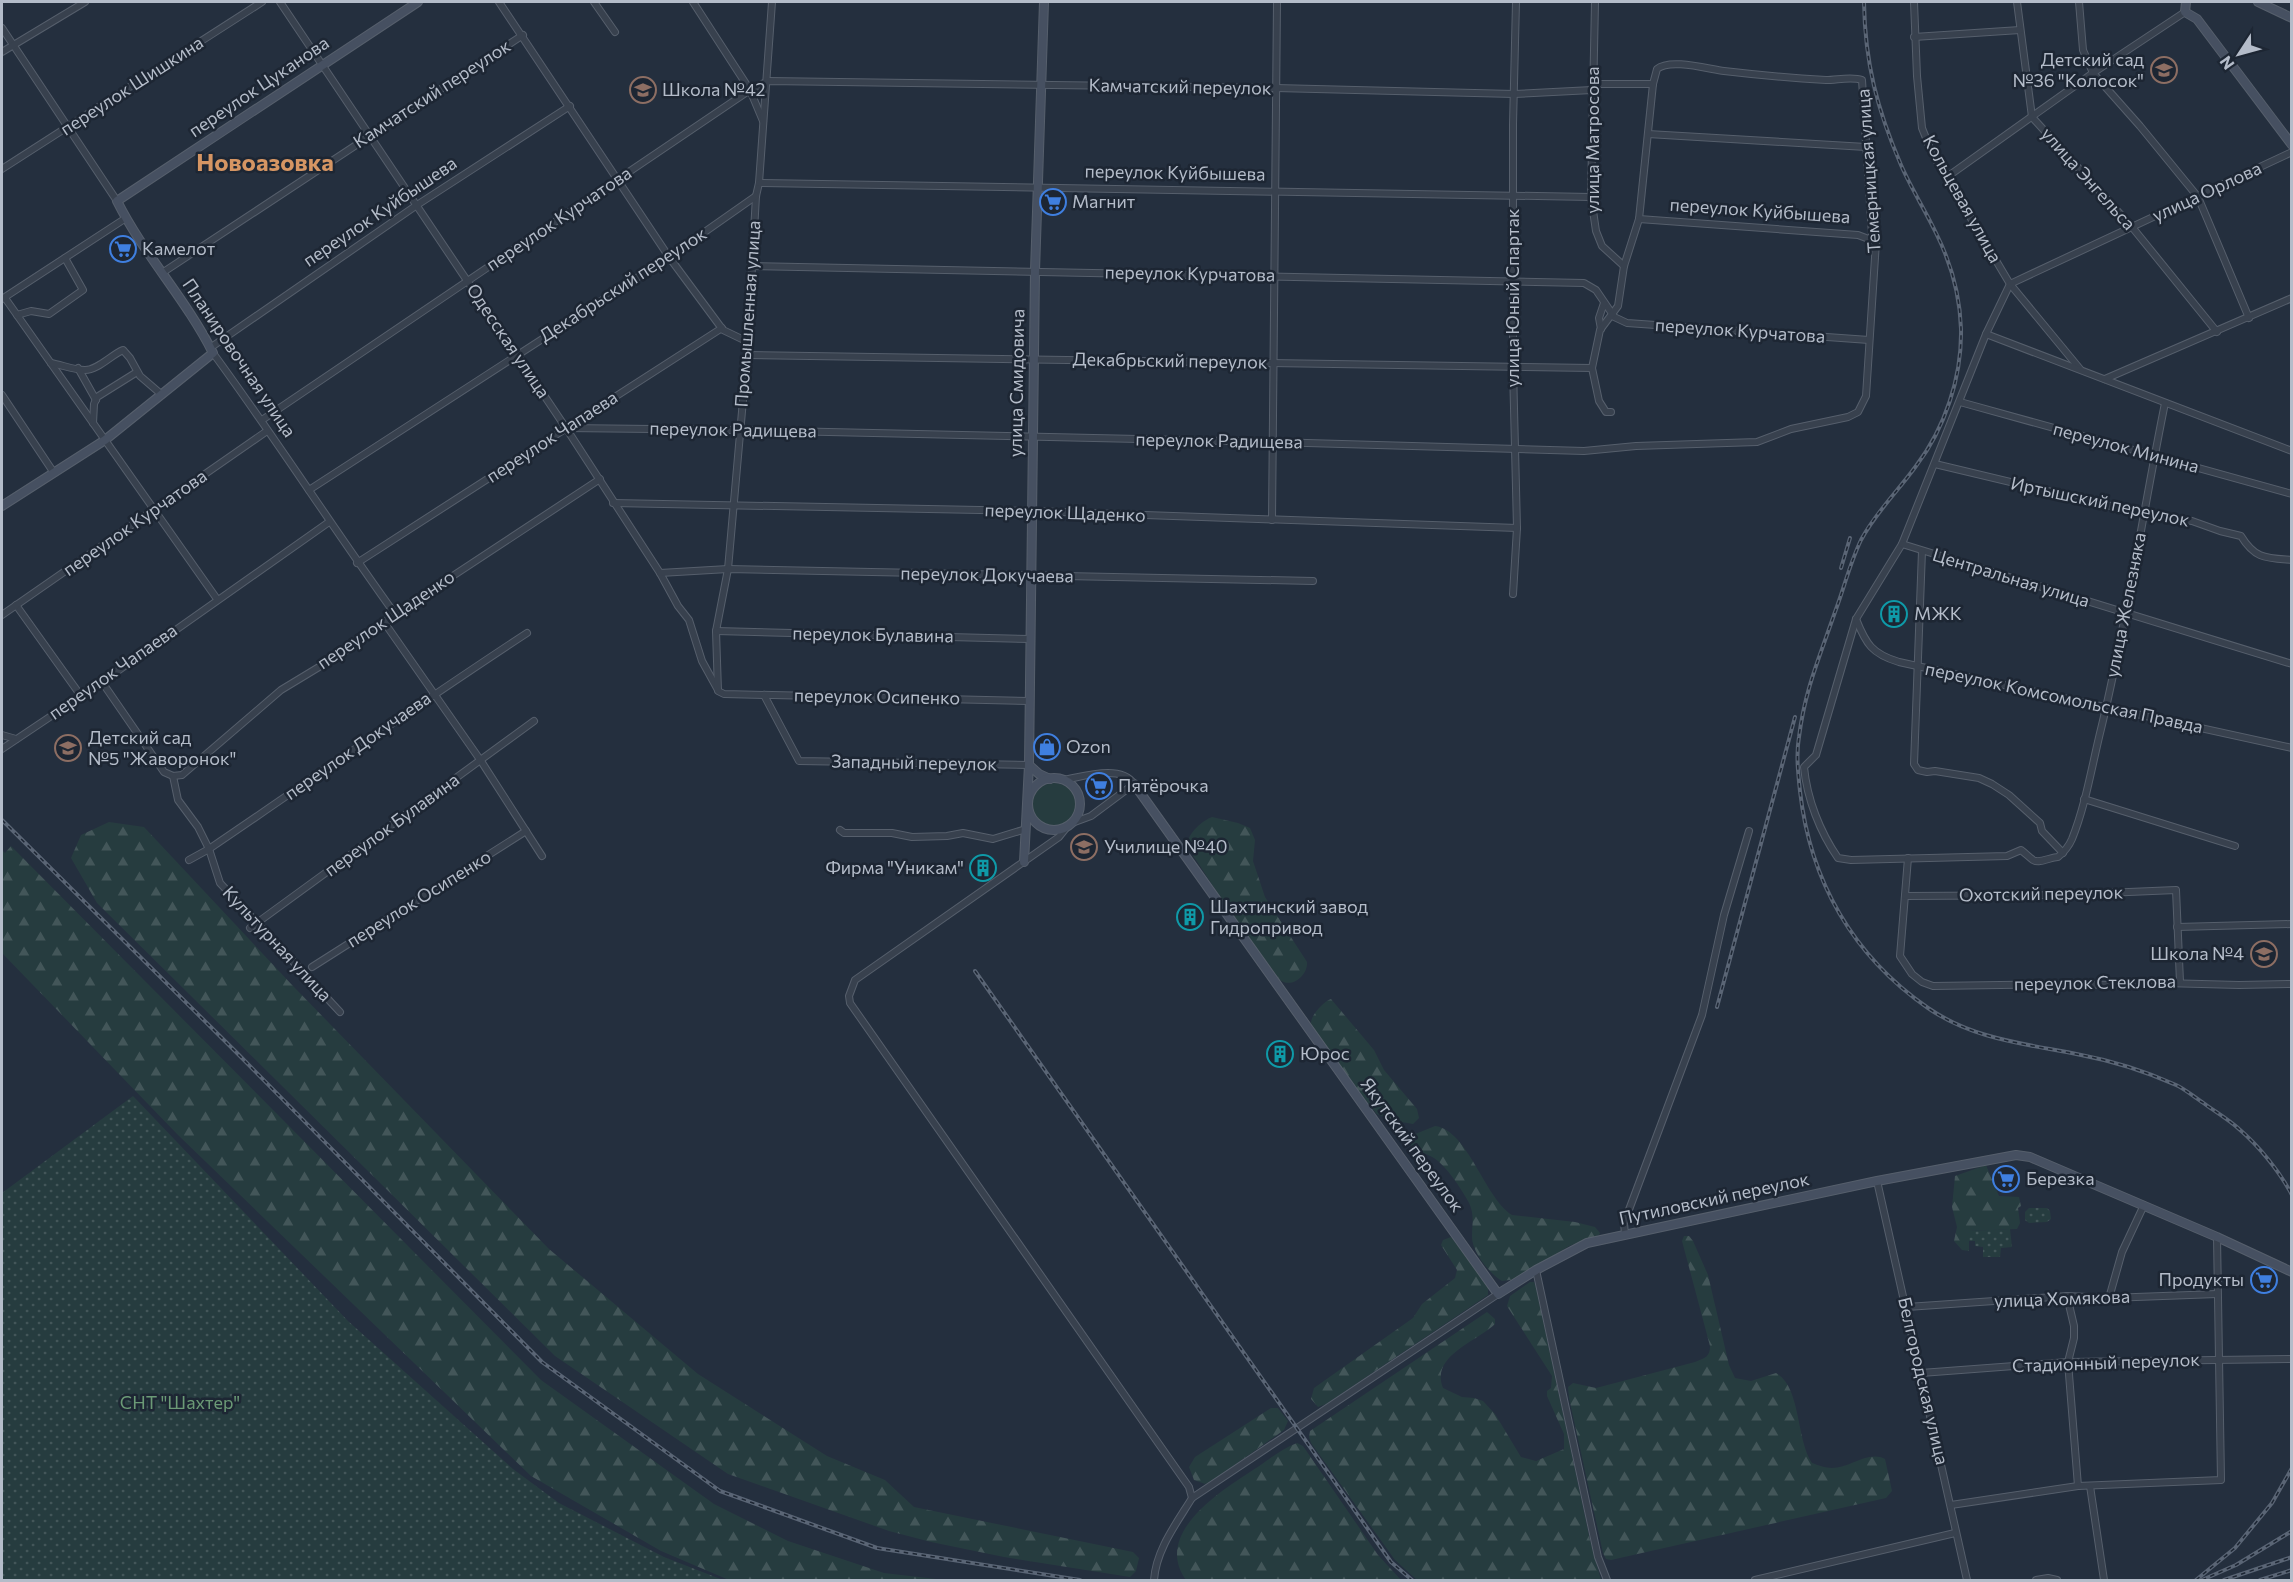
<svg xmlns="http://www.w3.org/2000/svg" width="2293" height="1582" font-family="Commissioner,sans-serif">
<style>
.grass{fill:#263c3f}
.forest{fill:url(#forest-firs)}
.park{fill:url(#park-dots)}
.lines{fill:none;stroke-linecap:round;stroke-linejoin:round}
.street-casing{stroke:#565f6c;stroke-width:8}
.secondary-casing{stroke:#565f6c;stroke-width:10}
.street{stroke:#38414e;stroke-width:6}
.secondary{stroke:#465061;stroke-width:8}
.rail-casing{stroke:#5a6575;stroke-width:4}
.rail{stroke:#1d2633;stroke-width:1.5;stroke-dasharray:4.5;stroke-linecap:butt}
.labels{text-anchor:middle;stroke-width:5;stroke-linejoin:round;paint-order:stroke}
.poi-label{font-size:18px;fill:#b4bcc9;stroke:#1d2633;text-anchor:start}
.street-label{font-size:18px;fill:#b4bcc9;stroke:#1d2633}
.park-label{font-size:18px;fill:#6b9a76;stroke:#1d2633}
.district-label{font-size:24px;font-weight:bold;fill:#d59563;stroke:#1d2633}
</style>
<defs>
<pattern id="forest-firs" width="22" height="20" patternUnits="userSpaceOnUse" patternTransform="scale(1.5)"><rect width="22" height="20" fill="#263c3f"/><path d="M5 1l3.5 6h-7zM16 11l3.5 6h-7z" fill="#435659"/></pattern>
<pattern id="park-dots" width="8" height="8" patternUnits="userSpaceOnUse" patternTransform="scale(1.5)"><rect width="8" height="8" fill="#263c3f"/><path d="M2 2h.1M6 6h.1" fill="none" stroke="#435659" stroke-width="1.8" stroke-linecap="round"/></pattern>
</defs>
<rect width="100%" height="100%" fill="#242f3e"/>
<circle class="grass" cx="1054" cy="805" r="22"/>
<g class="forest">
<path d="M1212,817L1238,823L1250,828L1255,840L1253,861L1265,897L1307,962C1308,975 1292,989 1280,980C1254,944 1226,907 1202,869C1198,862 1189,852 1188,844C1187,834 1203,820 1212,817Z"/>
<polygon points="109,822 144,827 293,986 549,1249 698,1374 827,1456 885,1480 914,1507 1133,1552 1139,1558 1136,1571 1130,1577 1004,1557 931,1542 889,1531 728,1474 555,1356 97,903 71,858 81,835"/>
<polygon points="11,846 541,1380 714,1504 788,1541 884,1573 945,1580 729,1580 661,1551 531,1476 178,1135 2,953 2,850 5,853"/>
<path d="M1331,999L1374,1050L1384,1070L1417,1109L1419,1118L1413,1124L1390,1120L1377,1114C1367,1102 1311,1032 1311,1023C1311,1015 1324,1001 1331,999Z"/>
<path d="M1435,1126C1468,1130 1484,1197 1512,1215L1575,1222L1595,1227L1600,1233L1599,1235L1569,1246L1517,1279L1502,1281C1490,1274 1472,1252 1472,1237C1472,1223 1475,1214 1468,1201C1460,1187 1447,1167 1434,1158C1424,1152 1414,1151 1407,1141L1408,1137Z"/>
<polygon points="1986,1165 1999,1196 2019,1197 2021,1206 2018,1208 2020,1223 2017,1229 1969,1231 1969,1251 1962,1250 1954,1241 1957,1227 1952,1207 1955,1176"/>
<path d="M1684,1236H1689L1693,1241L1708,1275L1729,1365L1735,1378L1751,1381L1776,1373C1801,1386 1796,1440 1812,1463C1818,1465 1825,1468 1832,1468C1850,1468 1868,1450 1885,1459L1892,1491L1886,1498L1611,1560L1606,1559L1603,1553L1569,1398L1568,1387L1573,1383L1596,1388L1695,1362C1705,1358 1710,1357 1710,1346L1682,1241Z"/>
<polygon points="1451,1237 1485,1281 1488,1287 1488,1295 1326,1404 1318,1407 1311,1399 1314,1388 1413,1318 1422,1304 1455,1278 1457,1270 1441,1245 1443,1240"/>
<path d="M1530,1282H1534L1536,1287L1590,1540L1601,1580H1417L1395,1560L1311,1443L1309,1437L1310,1431L1487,1312L1495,1319V1324C1476,1342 1430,1356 1443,1388L1462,1397L1474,1398L1483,1401L1495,1414L1521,1457L1536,1461L1564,1449V1434L1547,1396V1391L1551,1388L1552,1376L1507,1306L1510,1296Z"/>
<polygon points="1271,1408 1278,1408 1288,1421 1284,1430 1212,1481 1205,1484 1194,1480 1189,1467 1195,1457"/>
<path d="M1297,1443L1303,1446L1378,1555L1401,1580H1186C1153,1534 1219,1492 1253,1470C1267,1461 1281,1449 1297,1443Z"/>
</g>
<g class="park">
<polygon points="133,1096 348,1321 513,1469 559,1503 664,1557 723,1580 2,1580 2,1193"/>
<polygon points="2029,1208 2047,1208 2050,1211 2051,1219 2047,1222 2029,1223 2025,1220 2025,1212"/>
<polygon points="2010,1229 2012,1247 2001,1248 2000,1257 1983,1257 1983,1247 1975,1246 1975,1241 1969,1241 1969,1231"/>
</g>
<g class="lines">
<defs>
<g id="street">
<polyline points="280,2 566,428 660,573 678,606 689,620 702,661 718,690"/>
<polyline points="499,2 669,257 723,330 748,342"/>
<polyline points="594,2 615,32"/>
<polyline points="693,2 750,90 763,121"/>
<polyline points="772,2 759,183 756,196 747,355 728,569 716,631 718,691 724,694 1029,701"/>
<polyline points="1595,2 1591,197 1596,231 1602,246 1624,266"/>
<polyline points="1914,2 1917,76 1922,128 1932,153 2010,284 2080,369"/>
<polyline points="2017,2 2032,117 2132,227 2217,332"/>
<polyline points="2079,2 2083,50 2093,73 2140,126 2198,197 2249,318"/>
<polyline points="2,28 117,201"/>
<polyline points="1914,37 2020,30"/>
<polyline points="2,52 85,2"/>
<polyline points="1592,84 1653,84"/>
<polyline points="1648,134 1866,147"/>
<polyline points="2,169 262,2"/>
<polyline points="1947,177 2093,73 2185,12"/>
<polyline points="759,183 1591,197"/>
<polyline points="1639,219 1858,235 1874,241"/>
<polyline points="752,266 1584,283 1596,290 1613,315"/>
<polyline points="162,273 523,35"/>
<polyline points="5,298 217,599"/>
<polyline points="2,299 126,218"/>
<polyline points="17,315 31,311 49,314 83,290 65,258"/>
<polyline points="1612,316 1627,323 1869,340"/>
<polyline points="1601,329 1599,318 1604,303"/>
<polyline points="1986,334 2292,451"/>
<polyline points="210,348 417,205 570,106"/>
<path d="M213,353C276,439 333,528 395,614"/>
<polyline points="747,355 1592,368"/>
<path d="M51,363C62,365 74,370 85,370C98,370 111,355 123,350L130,358L140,376L161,394"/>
<polyline points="78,368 96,400"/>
<polyline points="2105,379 2292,298"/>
<polyline points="2,395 54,473"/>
<polyline points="1960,402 2292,494"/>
<path d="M2165,403C2143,512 2127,621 2101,729C2092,765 2086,804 2072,839C2069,846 2064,852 2058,857C2051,857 2039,864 2033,860C2029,857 2025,853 2021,850L2007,856L1851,860L1838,858C1820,832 1807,799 1804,767L1816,755L1856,619L1902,544L1986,334L2010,284L2292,152"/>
<polyline points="262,420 750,90 768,81 1276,88 1514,94 1592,90"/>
<polyline points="93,423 94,404 97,397 137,372"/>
<path d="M566,428L739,430L1272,442L1584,451L1636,446L1757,442L1791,429L1848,417L1858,412L1866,396L1876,242L1872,235L1862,80C1852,76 1837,80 1826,80C1792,78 1758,75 1724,71C1708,69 1670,58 1657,69L1653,84L1639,219L1624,266L1618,306L1600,330L1592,368L1599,401L1606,412H1611"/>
<path d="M1935,464L2144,514L2192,521L2220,531L2241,536C2255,559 2266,558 2292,560"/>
<polyline points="309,490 669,257 756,196"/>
<polyline points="613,503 1032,511 1517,528"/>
<polyline points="1272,520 1277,2"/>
<polyline points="1902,544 2292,664"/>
<polyline points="1922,551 1914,764 1918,770 1927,772 1935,771 1979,778 1992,784 2009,795 2040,823 2042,831 2063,853"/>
<polyline points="357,563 722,328"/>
<polyline points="660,573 728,569 1313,581"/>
<polyline points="1513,594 1517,528 1513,368 1513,124 1516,2"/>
<polyline points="16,605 81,696"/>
<polyline points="2,615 267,431"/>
<path d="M1856,619C1866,644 1872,654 1899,662L2292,748"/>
<polyline points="384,622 481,761 542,856"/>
<polyline points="716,631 1030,639"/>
<polyline points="102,682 164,772 173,776 182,775 281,690 352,647 395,614 600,479"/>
<polyline points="764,695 799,761 1029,765"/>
<polyline points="2,735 16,739"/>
<polyline points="2,749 102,682 329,522"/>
<polyline points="173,776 178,800 198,827 209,849 220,883 340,1012"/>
<path d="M1063,780C1082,777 1121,764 1134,784L1091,816L1072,823"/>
<polyline points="2084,799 2235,846"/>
<path d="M1067,827L1059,837L855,980L849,996L850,1003L1189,1487L1192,1498C1176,1524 1156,1550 1154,1580"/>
<polyline points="840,830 844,833 892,833 912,837 947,836 963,833 993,839 1026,829"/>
<polyline points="1908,858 1900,956 1912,974 1922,982 1933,986 2070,984 2112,985 2126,982 2239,985 2292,984"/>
<path d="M189,860L209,849C315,777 420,703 527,633"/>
<polyline points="1905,896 2058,895 2176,890 2180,982"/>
<polyline points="2177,927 2292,924"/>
<polyline points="250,928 534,721"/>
<polyline points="312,967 526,831"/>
<polyline points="1877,1181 1967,1580"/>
<polyline points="1625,1234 1624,1223 1702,1015 1724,915 1749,831"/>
<polyline points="1536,1270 1598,1557 1607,1580"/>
<polyline points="2067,1296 2074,1326 2074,1338 2068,1362 2078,1486"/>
<polyline points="2109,1298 2122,1252 2144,1205"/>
<polyline points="1907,1307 2067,1296 2109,1298 2217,1294"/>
<polyline points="1921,1373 2068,1362 2292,1359"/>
<polyline points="2090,1486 2104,1580"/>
<polyline points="1192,1498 1498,1294"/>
<polyline points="1951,1505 2078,1486 2221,1480 2217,1237"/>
<polyline points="1755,1580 1955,1533"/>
<polyline points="2036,1580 2048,1578 2057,1580"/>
</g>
<g id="secondary">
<polyline points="2186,2 2185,12 2197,19 2292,145"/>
<polyline points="2258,2 2292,18"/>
<path d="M2,506L105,440L213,353C186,299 144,255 117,201L418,2"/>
<polyline points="1029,765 1039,774 1050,779"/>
<circle cx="1054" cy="804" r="26"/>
<polyline points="1134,784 1498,1294 1536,1270 1587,1243 1877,1181 2016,1155 2030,1157 2217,1237 2292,1272"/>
<polyline points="1024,862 1029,765 1035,271 1044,2"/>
</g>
</defs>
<use href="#street" class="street-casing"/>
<use href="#secondary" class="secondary-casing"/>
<use href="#street" class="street"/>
<use href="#secondary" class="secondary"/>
<defs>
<g id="rail">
<path d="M1864,2C1865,63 1877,109 1901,165C1911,188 1925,210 1936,233C1951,263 1960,296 1961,329C1962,377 1945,428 1916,466C1898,491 1876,512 1861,540C1850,563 1844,588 1835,612C1820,656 1805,689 1799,737C1796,754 1798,773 1800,791C1810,881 1853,956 1928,1008C1974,1040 2028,1044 2081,1055C2113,1061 2147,1072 2176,1085C2185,1089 2194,1097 2202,1102C2214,1111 2228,1119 2239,1129C2259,1146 2280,1172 2292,1195"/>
<polyline points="1841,568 1850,538"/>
<polyline points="2,820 237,1053 542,1362 720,1491 877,1548 1080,1580"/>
<polyline points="975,971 1391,1562 1412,1580"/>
<polyline points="1717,1007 1795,717"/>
<polyline points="2196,1580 2235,1548 2272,1503 2292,1468"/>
<polyline points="2202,1580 2236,1565 2292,1531"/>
<polyline points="2224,1580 2292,1557"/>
<polyline points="2260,1580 2292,1570"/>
</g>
</defs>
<use href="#rail" class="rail-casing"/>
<use href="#rail" class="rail"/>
</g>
<defs>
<symbol id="school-ring" viewBox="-11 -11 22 22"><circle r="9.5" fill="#1d2633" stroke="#8d6e63" stroke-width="1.5"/><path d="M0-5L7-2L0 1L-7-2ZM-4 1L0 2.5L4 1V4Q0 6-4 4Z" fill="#8d6e63"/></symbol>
<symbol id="supermarket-ring" viewBox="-11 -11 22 22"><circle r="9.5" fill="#1d2633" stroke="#3f7fe0" stroke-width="1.5"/><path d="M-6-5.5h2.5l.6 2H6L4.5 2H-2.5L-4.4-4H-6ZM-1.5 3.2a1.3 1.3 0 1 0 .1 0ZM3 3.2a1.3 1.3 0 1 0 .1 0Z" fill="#3f7fe0"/></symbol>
<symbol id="building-ring" viewBox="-11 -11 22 22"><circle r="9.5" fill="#1d2633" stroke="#0f9aa8" stroke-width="1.5"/><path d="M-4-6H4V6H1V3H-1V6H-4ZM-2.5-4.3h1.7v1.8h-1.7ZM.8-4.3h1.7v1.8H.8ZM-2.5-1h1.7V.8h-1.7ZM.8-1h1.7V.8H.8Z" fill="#0f9aa8"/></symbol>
<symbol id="shop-ring" viewBox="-11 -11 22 22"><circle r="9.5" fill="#1d2633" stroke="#3f7fe0" stroke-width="1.5"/><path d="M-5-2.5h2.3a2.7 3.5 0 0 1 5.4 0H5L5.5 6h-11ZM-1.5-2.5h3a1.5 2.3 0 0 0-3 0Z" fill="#3f7fe0"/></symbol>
<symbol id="university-ring" viewBox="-11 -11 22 22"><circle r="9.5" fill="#1d2633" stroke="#8d6e63" stroke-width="1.5"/><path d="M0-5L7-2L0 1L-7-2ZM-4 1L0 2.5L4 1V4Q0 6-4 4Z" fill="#8d6e63"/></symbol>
</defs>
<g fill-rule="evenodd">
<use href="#school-ring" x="2149" y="55" width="30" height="30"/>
<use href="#school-ring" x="628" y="75" width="30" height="30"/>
<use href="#supermarket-ring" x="1038" y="187" width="30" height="30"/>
<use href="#supermarket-ring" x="108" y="234" width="30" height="30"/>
<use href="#building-ring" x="1879" y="599" width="30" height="30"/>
<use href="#shop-ring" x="1032" y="732" width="30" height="30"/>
<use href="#school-ring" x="53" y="733" width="30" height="30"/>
<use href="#supermarket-ring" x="1084" y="771" width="30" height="30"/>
<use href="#university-ring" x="1069" y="832" width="30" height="30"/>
<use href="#building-ring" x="968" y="853" width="30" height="30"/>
<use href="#building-ring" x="1175" y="902" width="30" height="30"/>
<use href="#school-ring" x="2249" y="939" width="30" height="30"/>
<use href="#building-ring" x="1265" y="1039" width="30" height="30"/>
<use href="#supermarket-ring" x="1991" y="1164" width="30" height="30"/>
<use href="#supermarket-ring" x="2249" y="1265" width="30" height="30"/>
</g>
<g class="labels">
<g class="poi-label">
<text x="2144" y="66" text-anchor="end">Детский сад<tspan x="2144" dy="21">№36 "Колосок"</tspan></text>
<text x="662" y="96">Школа №42</text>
<text x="1072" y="208">Магнит</text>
<text x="142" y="255">Камелот</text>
<text x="1914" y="620">МЖК</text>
<text x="88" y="744">Детский сад<tspan x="88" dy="21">№5 "Жаворонок"</tspan></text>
<text x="1066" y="753">Ozon</text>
<text x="1118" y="792">Пятёрочка</text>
<text x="1104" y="853">Училище №40</text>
<text x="964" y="874" text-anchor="end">Фирма "Уникам"</text>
<text x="1210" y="913">Шахтинский завод<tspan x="1210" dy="21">Гидропривод</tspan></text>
<text x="2244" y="960" text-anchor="end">Школа №4</text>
<text x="1300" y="1060">Юрос</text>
<text x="2026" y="1185">Березка</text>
<text x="2244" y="1286" text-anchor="end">Продукты</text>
</g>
<g class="street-label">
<text transform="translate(132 86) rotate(-33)" y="6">переулок Шишкина</text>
<text transform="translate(259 87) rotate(-34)" y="6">переулок Цуканова</text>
<text transform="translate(1180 87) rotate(1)" y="6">Камчатский переулок</text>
<text transform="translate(432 94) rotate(-33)" y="6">Камчатский переулок</text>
<text transform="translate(1593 140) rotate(-90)" y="6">улица Матросова</text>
<text transform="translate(1869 171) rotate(-94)" y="6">Темерницкая улица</text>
<text transform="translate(1175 173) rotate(1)" y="6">переулок Куйбышева</text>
<text transform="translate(2088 179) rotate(48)" y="6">улица Энгельса</text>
<text transform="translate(2207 192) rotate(-25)" y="6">улица Орлова</text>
<text transform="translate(1962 199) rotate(61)" y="6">Кольцевая улица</text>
<text transform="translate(1760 211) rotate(4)" y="6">переулок Куйбышева</text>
<text transform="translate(380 212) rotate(-34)" y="6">переулок Куйбышева</text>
<text transform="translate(559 219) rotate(-34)" y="6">переулок Курчатова</text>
<text transform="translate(1190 274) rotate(1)" y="6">переулок Курчатова</text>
<text transform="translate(623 285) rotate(-33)" y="6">Декабрьский переулок</text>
<text transform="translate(1513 298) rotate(-90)" y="6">улица Юный Спартак</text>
<text transform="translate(748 314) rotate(-86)" y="6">Промышленная улица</text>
<text transform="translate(1740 331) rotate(4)" y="6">переулок Курчатова</text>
<text transform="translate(508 341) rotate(56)" y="6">Одесская улица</text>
<text transform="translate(239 358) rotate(56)" y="6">Планировочная улица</text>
<text transform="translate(1170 361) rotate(1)" y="6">Декабрьский переулок</text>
<text transform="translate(1017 383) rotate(-89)" y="6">улица Смидовича</text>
<text transform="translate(733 430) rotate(1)" y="6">переулок Радищева</text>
<text transform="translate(552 437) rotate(-33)" y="6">переулок Чапаева</text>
<text transform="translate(1219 441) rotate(1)" y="6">переулок Радищева</text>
<text transform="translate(2126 448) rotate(15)" y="6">переулок Минина</text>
<text transform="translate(2100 502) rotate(12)" y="6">Иртышский переулок</text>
<text transform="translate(1065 513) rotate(2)" y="6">переулок Щаденко</text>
<text transform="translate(135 523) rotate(-35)" y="6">переулок Курчатова</text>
<text transform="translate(987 575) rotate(1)" y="6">переулок Докучаева</text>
<text transform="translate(2011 578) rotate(17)" y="6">Центральная улица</text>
<text transform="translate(2126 605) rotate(-79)" y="6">улица Железняка</text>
<text transform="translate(386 620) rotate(-34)" y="6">переулок Щаденко</text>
<text transform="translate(873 635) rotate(1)" y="6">переулок Булавина</text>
<text transform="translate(113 672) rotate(-35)" y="6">переулок Чапаева</text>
<text transform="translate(877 697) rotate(1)" y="6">переулок Осипенко</text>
<text transform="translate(2064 698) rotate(12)" y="6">переулок Комсомольская Правда</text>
<text transform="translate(358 746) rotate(-35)" y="6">переулок Докучаева</text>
<text transform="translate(914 763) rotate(1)" y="6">Западный переулок</text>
<text transform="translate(392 825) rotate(-36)" y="6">переулок Булавина</text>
<text transform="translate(2041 894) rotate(-1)" y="6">Охотский переулок</text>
<text transform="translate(419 899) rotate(-32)" y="6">переулок Осипенко</text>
<text transform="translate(277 944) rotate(47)" y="6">Культурная улица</text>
<text transform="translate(2095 983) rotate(-1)" y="6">переулок Стеклова</text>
<text transform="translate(1412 1145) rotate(54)" y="6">Якутский переулок</text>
<text transform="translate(1714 1199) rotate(-12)" y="6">Путиловский переулок</text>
<text transform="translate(2062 1299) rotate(-2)" y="6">улица Хомякова</text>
<text transform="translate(2106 1363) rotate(-2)" y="6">Стадионный переулок</text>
<text transform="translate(1923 1381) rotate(77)" y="6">Белгородская улица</text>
</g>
<g class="park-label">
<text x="180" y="1409">СНТ "Шахтер"</text>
</g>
<g class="district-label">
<text x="265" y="171">Новоазовка</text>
</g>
</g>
<rect width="2293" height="1582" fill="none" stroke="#b4bcc9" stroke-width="6"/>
<g transform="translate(2239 54) rotate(234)" stroke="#1d2633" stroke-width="4.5" paint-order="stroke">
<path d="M0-4.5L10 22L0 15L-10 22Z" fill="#b4bcc9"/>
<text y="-9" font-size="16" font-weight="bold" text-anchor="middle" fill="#b4bcc9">N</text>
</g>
</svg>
